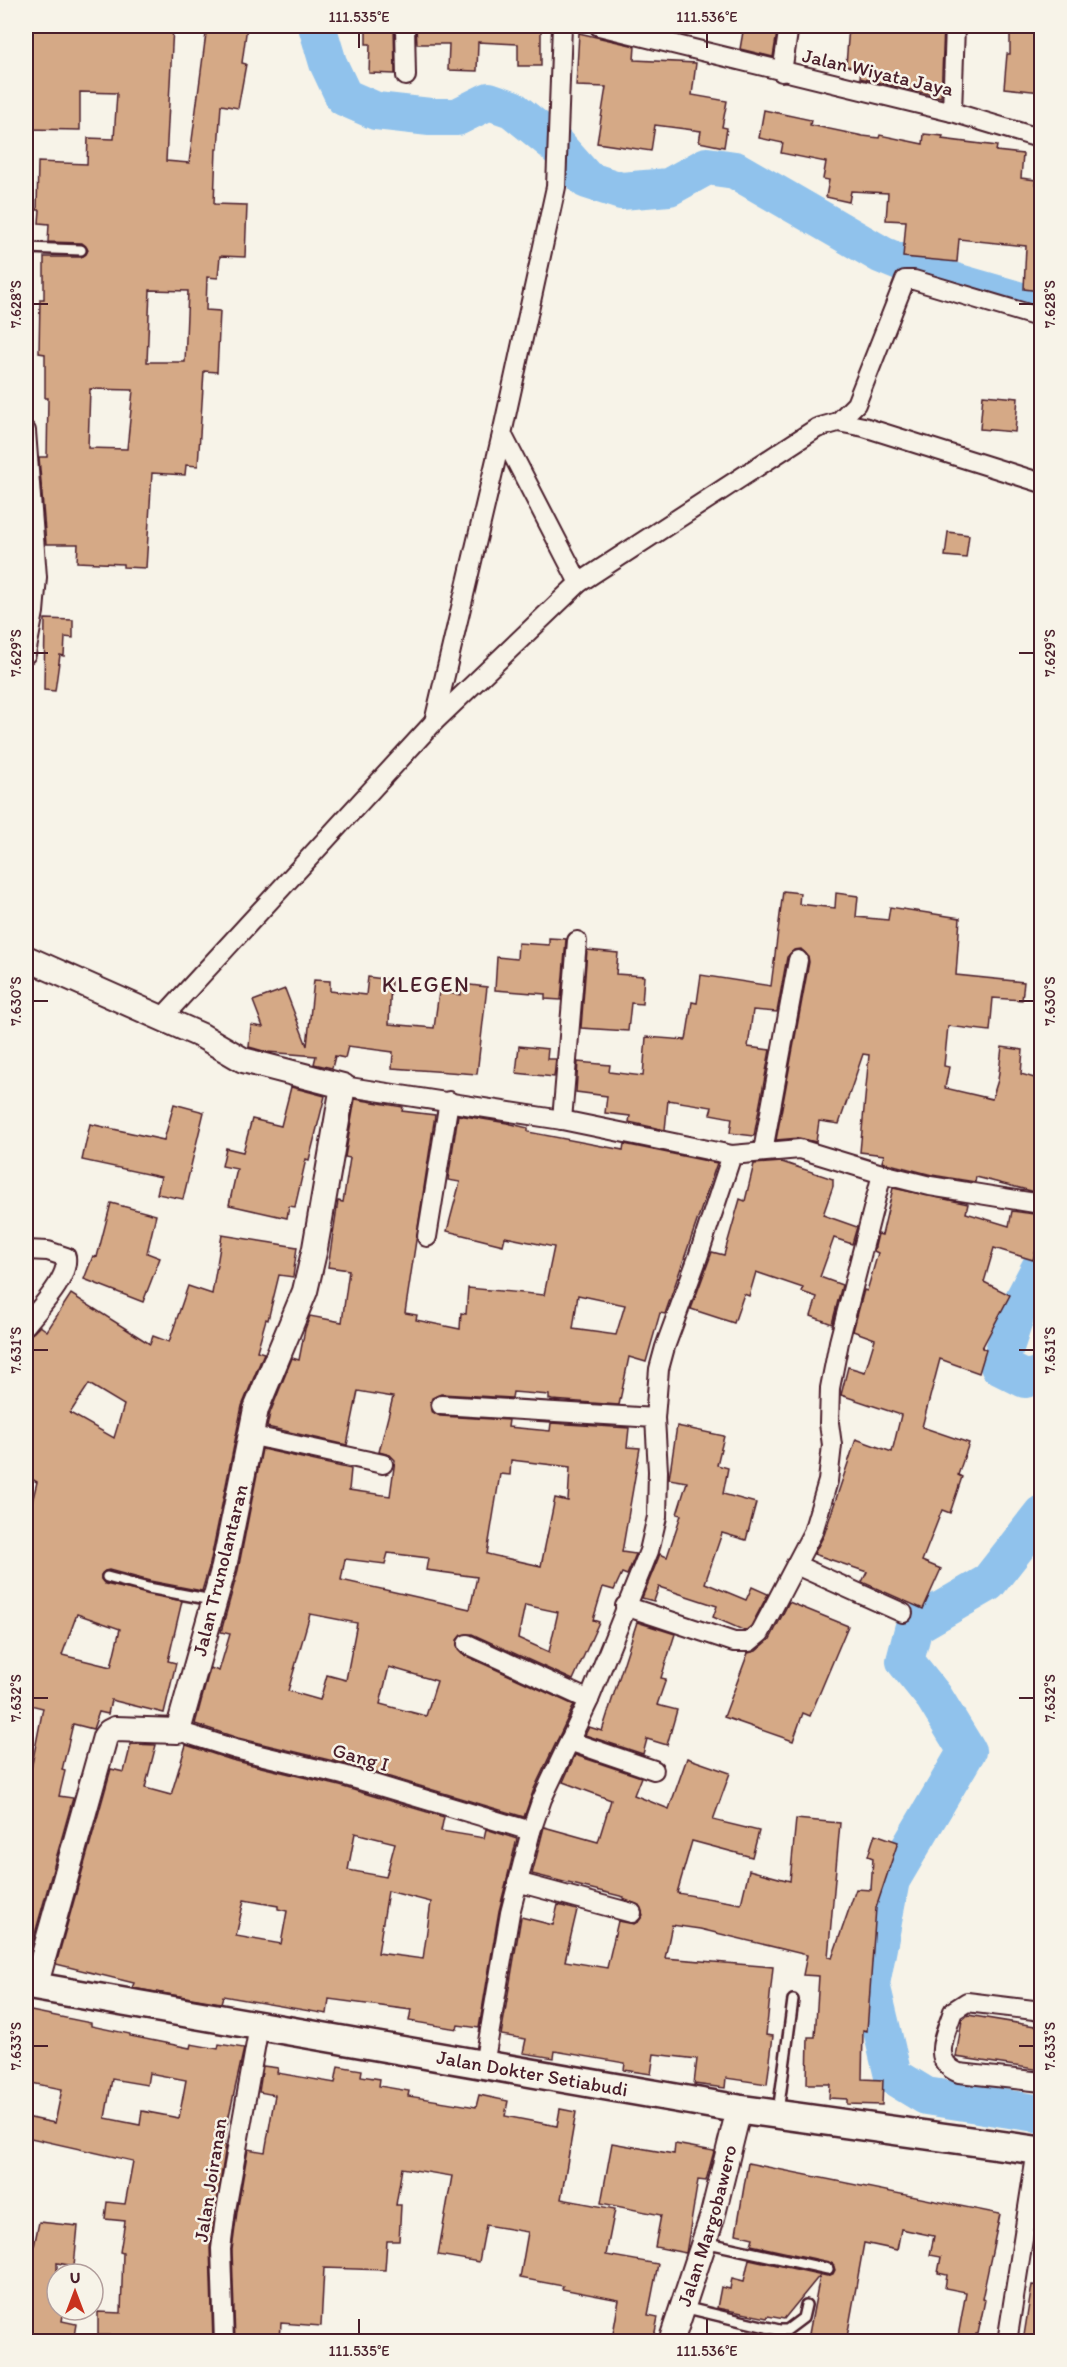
<svg xmlns="http://www.w3.org/2000/svg" width="1067" height="2367" font-family="Itim,sans-serif">
<style>
.lines{fill:none;stroke-linecap:round;stroke-linejoin:round}
.river{stroke:#90c2ec;stroke-width:38}
.building{fill:#d5a986;stroke:#4a1f2b;stroke-width:1.5;fill-rule:evenodd}
.lane-casing{stroke:#4a1f2b;stroke-width:14}
.street-casing{stroke:#4a1f2b;stroke-width:22}
.secondary-casing{stroke:#4a1f2b;stroke-width:28}
.primary-casing{stroke:#4a1f2b;stroke-width:32}
.lane{stroke:#f7f3e8;stroke-width:9}
.street{stroke:#f7f3e8;stroke-width:18}
.secondary{stroke:#f7f3e8;stroke-width:24}
.primary{stroke:#f7f3e8;stroke-width:27}
.ticks{fill:none;stroke:#4a1f2b;stroke-width:2}
.labels{text-anchor:middle;stroke-width:5;stroke-linejoin:round;paint-order:stroke}
.street-label{font-size:20px;fill:#4a1f2b;stroke:#f7f3e8}
.quarter-label{font-size:22px;letter-spacing:1.5px;fill:#4a1f2b;stroke:#f7f3e8}
.neatline{fill:none;stroke:#4a1f2b;stroke-width:2}
.ticks-label{font-size:15px;text-anchor:middle;fill:#4a1f2b}
</style>
<rect width="100%" height="100%" fill="#f7f3e8"/>
<filter id="ink" filterUnits="userSpaceOnUse"><feTurbulence type="fractalNoise" baseFrequency=".0167" numOctaves="2"/><feDisplacementMap in="SourceGraphic" scale="12" xChannelSelector="R" yChannelSelector="G"/><feConvolveMatrix kernelMatrix="1 2 1 2 8 2 1 2 1" color-interpolation-filters="sRGB"/></filter>
<g filter="url(#ink)">
<g class="lines">
<g class="river">
<polyline points="317,26 328,63 344,97 376,111 430,117 457,117 489,101 512,109 554,143 587,180 621,191 669,187 707,166 735,170 882,255 931,275 1042,307"/>
<polyline points="1042,1264 1016,1314 999,1366 1025,1379 1042,1375"/>
<polyline points="1042,1514 988,1583 914,1626 905,1661 934,1697 967,1751 891,1880 871,1984 893,2076 926,2096 1042,2114"/>
</g>
</g>
<g class="building">
<path d="M125,26H173L166,161L189,163L207,26H247L242,63L246,64L238,108L221,105L218,149H216L214,204L247,205L245,257L220,256L218,278L207,277L206,310L220,311L217,372L204,371L198,466L186,465L185,475L152,473L146,568L123,567V564L77,562L78,544H46L39,457H47L48,398H45V354L39,353L40,299H44V257H81L86,254L88,250L82,243L48,242L49,224L39,223L40,210H37L38,162L87,164L88,138L114,139L117,93L80,92V130L26,129V28L125,31ZM150,290L188,291L185,362H147ZM90,389L133,390L127,449L88,448Z"/>
<polygon points="366,26 394,26 395,74 369,73 370,44 366,44"/>
<polygon points="416,26 541,26 541,66 518,66 518,44 478,42 477,71 448,70 449,44 417,44"/>
<polygon points="744,26 778,26 773,57 740,49"/>
<polygon points="849,26 944,26 941,97 860,78 861,68 846,66"/>
<polygon points="1010,26 1041,26 1041,92 1004,88 1007,54 1010,54"/>
<polygon points="579,33 635,46 634,60 696,63 692,95 727,101 722,127 727,128 724,147 699,142 701,131 655,125 651,151 597,143 606,87 576,86"/>
<polygon points="764,110 811,120 810,125 863,136 879,138 880,135 923,144 924,134 943,136 942,139 997,146 996,151 1023,154 1021,178 1036,180 1035,184 1041,184 1040,291 1024,289 1026,246 959,239 957,262 903,257 906,221 886,220 888,193 851,191 849,202 826,197 829,180 823,179 826,162 781,153 783,143 759,138"/>
<polygon points="983,395 1018,398 1015,432 980,429"/>
<polygon points="948,532 969,535 966,558 945,556"/>
<polygon points="45,619 73,620 73,638 65,637 64,656 60,655 55,691 44,690"/>
<polygon points="783,891 800,893 799,904 835,908 836,893 858,896 856,917 888,920 890,907 960,918 956,975 1024,982 1022,1000 993,998 990,1031 948,1026 944,1066 949,1067 945,1088 992,1099 998,1080 1002,1047 1023,1050 1021,1074 1041,1080 1041,1186 1039,1193 976,1177 975,1182 932,1175 882,1162 884,1155 860,1152 869,1055 863,1054 839,1124 819,1121 816,1142 799,1138 776,1140 809,962 808,956 801,949 794,950 787,957 777,1012 753,1010 748,1047 770,1050 754,1136 730,1133 732,1118 710,1114 712,1107 668,1100 665,1130 629,1122 630,1116 605,1113 607,1096 576,1092 578,1062 610,1065 609,1072 643,1076 646,1037 686,1040 692,1002 697,1003 701,975 771,986"/>
<polygon points="549,938 566,939 561,1000 545,999 545,994 495,990 497,957 517,959 518,943 549,945"/>
<polygon points="587,950 618,953 616,974 644,976 642,1004 631,1003 628,1031 581,1028"/>
<polygon points="368,977 391,980 389,1024 434,1028 439,992 461,995 462,984 487,987 477,1074 392,1068 393,1052 348,1046 345,1058 335,1056 332,1068 314,1064 316,1056 267,1052 249,1047 251,1025 263,1027 253,1001 285,989 307,1046 314,980 330,981 330,991 366,995"/>
<polygon points="519,1046 548,1049 547,1059 556,1059 554,1077 516,1073"/>
<polygon points="291,1087 325,1096 309,1160 306,1159 295,1207 289,1206 287,1218 229,1205 237,1169 222,1166 226,1148 243,1152 252,1119 281,1126"/>
<path d="M355,1099L403,1107L402,1111L435,1115L405,1313L417,1315L416,1320L460,1329L461,1313L466,1314L468,1288L544,1295L554,1247L505,1237L503,1245L447,1231L460,1182L448,1180L458,1115L507,1123L528,1128V1132L623,1150L624,1144L717,1163L665,1314L660,1313L646,1362L629,1357L619,1405L552,1400L549,1399V1395L513,1392L512,1398L441,1394L432,1398L430,1404L431,1411L440,1416L509,1420L508,1427L550,1431L551,1423L629,1428L627,1447L640,1448L622,1552L636,1554L627,1575L622,1573L614,1590L603,1587L593,1620L599,1622L573,1680L472,1634L461,1635L457,1640L458,1650L462,1654L574,1705L534,1789L524,1817L346,1764L238,1738L195,1724L210,1668L219,1671L230,1634L221,1632L238,1570L262,1449L351,1469L349,1490L390,1496L395,1460L390,1455L379,1452L393,1397L358,1391L347,1445L267,1427L270,1413L292,1358L299,1360L305,1329L310,1316L342,1322L349,1270L328,1267L338,1201L343,1202L350,1158L345,1157ZM578,1295L625,1305L616,1335L573,1329ZM511,1460L570,1467L568,1501L555,1498L541,1566L487,1554L500,1474L510,1475ZM388,1553L428,1558L426,1570L477,1577L470,1609L341,1580L345,1559L385,1564ZM525,1605L558,1612L549,1652L518,1638ZM310,1614L357,1623L346,1680L327,1675L320,1700L288,1691ZM389,1667L437,1681L426,1716L380,1704Z"/>
<polygon points="174,1104 204,1112 183,1199 157,1194 161,1177 82,1160 90,1124 164,1140"/>
<polygon points="782,1162 833,1179 833,1186 823,1215 857,1227 852,1244 834,1238 820,1277 842,1285 832,1324 811,1316 817,1297 802,1292 803,1288 756,1272 749,1296 744,1294 734,1323 691,1309 712,1252 724,1255 740,1199 745,1201 754,1164"/>
<polygon points="893,1188 968,1204 966,1213 1009,1226 1012,1211 1034,1214 1041,1212 1039,1236 1040,1236 1033,1260 994,1248 984,1282 1010,1295 982,1348 986,1350 979,1373 940,1359 922,1427 969,1443 958,1475 962,1477 950,1513 942,1510 922,1561 941,1569 923,1609 862,1582 867,1572 814,1554 824,1535 856,1439 892,1452 901,1415 841,1395 848,1367 865,1372 875,1339 853,1331 864,1290 867,1291 878,1253 874,1251 878,1234 882,1235"/>
<polygon points="111,1203 156,1215 147,1253 160,1258 143,1302 84,1279 93,1256 97,1257"/>
<path d="M222,1235L297,1247L293,1277L279,1275L268,1320L266,1319L257,1351L264,1353L242,1406L210,1564L202,1591L150,1581L109,1570L105,1571L101,1575V1579L105,1584L182,1601L168,1661L176,1663L164,1713L111,1700L108,1714L99,1712L93,1729L73,1724L62,1770L65,1771L59,1796L73,1798L29,1955L26,1954V1795L43,1708L26,1704V1527L37,1482L26,1476V1338L34,1332L40,1326L47,1331L71,1294L150,1344L153,1336L169,1342L188,1286L212,1294ZM89,1384L124,1405L114,1438L70,1413ZM77,1614L120,1629L111,1667L62,1655Z"/>
<polygon points="677,1426 724,1436 717,1465 728,1468 723,1494 756,1503 746,1540 722,1533 705,1583 746,1600 752,1587 768,1594 751,1626 745,1631 713,1617 717,1606 659,1587 654,1601 642,1598 660,1554 667,1557 681,1515 677,1514 687,1482 669,1479"/>
<polygon points="789,1602 848,1626 810,1716 803,1713 793,1741 724,1717 748,1653 756,1651 770,1639"/>
<polygon points="637,1622 675,1634 661,1678 666,1679 657,1705 677,1710 667,1745 647,1739 643,1754 585,1735 589,1727 602,1731"/>
<path d="M131,1744L156,1745L145,1788L171,1795L186,1745L232,1760L340,1786L444,1817L441,1831L484,1838L486,1829L517,1839L499,1911L479,2028L458,2025L457,2029L409,2021L411,2010L329,1999L327,2014L223,1996L221,2003L132,1988L134,1983L56,1964L111,1769L124,1772ZM355,1833L395,1843L386,1877L348,1870ZM388,1891L431,1902L423,1959L378,1953ZM244,1900L278,1906V1909L287,1911L281,1944L236,1936Z"/>
<polygon points="575,1755 641,1777 634,1795 669,1809 687,1758 730,1773 713,1820 759,1831 752,1857 692,1841 677,1893 741,1904 749,1870 790,1881 796,1819 840,1823 828,1957 832,1958 856,1889 871,1890 873,1858 868,1856 875,1834 898,1842 876,1908 867,2031 863,2030 862,2079 883,2080 882,2105 847,2104 847,2099 829,2098 830,2084 807,2084 808,2037 815,2037 819,1976 803,1975 807,1955 700,1929 672,1925 665,1958 773,1967 766,2035 773,2036 767,2084 726,2078 725,2088 694,2084 697,2059 654,2054 651,2074 624,2070 625,2063 555,2051 554,2058 523,2053 526,2039 501,2035 521,1917 553,1925 558,1905 577,1910 565,1961 607,1968 618,1921 634,1924 639,1921 643,1915 639,1905 623,1899 624,1897 532,1874 544,1827 598,1842 611,1800 563,1782"/>
<path d="M26,2010L91,2023V2026L130,2034V2036L190,2048L191,2044L218,2049L219,2044L244,2048L227,2125L224,2145H226L210,2248L213,2342H129L130,2336L98,2335V2312L121,2313L123,2253L120,2252L125,2221L105,2219L107,2202L125,2204L133,2161L26,2137V2117L55,2123L62,2089L26,2082ZM149,2073L186,2080L179,2118L142,2111L140,2125L105,2118L112,2079L147,2085Z"/>
<polygon points="968,2015 1041,2027 1041,2070 956,2057 962,2020"/>
<polygon points="263,2066 278,2068 277,2073 335,2083 338,2066 362,2070 361,2076 380,2079 379,2086 409,2091 408,2096 476,2107 479,2095 508,2101 505,2116 557,2126 560,2109 576,2112 561,2199 615,2209 606,2255 658,2264 648,2315 658,2317 653,2342 623,2342 624,2336 613,2334 619,2300 562,2289 563,2286 520,2278 528,2232 486,2225 479,2262 438,2255 452,2176 402,2168 396,2205 401,2205 399,2241 387,2241 385,2270 324,2268 321,2326 281,2323 280,2342 235,2342 232,2250 237,2212 248,2149 265,2152 275,2095 259,2092"/>
<polygon points="612,2143 674,2154 675,2144 714,2151 706,2181 698,2180 686,2253 655,2247 661,2215 601,2203"/>
<polygon points="748,2163 1000,2214 982,2299 985,2300 978,2334 976,2334 975,2342 957,2342 966,2292 945,2288 947,2275 938,2273 941,2257 930,2255 934,2236 901,2229 897,2250 864,2243 847,2337 843,2336 842,2340 809,2334 820,2275 784,2319 768,2316 767,2318 717,2308 721,2287 730,2289 732,2278 744,2281 749,2259 827,2276 833,2274 835,2270 833,2264 829,2262 751,2245 753,2238 736,2234"/>
<polygon points="39,2222 78,2226 74,2266 57,2263 57,2310 64,2310 62,2321 76,2324 73,2342 26,2340 26,2260 31,2261"/>
<polygon points="1032,2285 1041,2286 1041,2342 1023,2342"/>
</g>
<g class="lines">
<defs>
<g id="lane">
<polyline points="26,248 81,250"/>
<polyline points="107,1577 148,1588 212,1600"/>
<polyline points="778,2112 793,2000"/>
<polyline points="704,2242 828,2269"/>
<polyline points="683,2307 779,2330 787,2330 803,2318 806,2305"/>
</g>
<g id="street">
<polyline points="405,26 406,76"/>
<polyline points="599,26 952,112 1042,139"/>
<polyline points="782,72 789,26"/>
<polyline points="952,112 955,26"/>
<polyline points="838,422 856,404 905,280 914,280 1035,316"/>
<polyline points="26,431 37,577 34,612 26,654"/>
<polyline points="502,434 579,583"/>
<polyline points="434,722 502,434 556,187 562,26"/>
<polyline points="162,1018 434,722 579,583 817,428 838,422 864,427 1042,483"/>
<polyline points="343,1086 562,1120 732,1155 800,1149 882,1174 930,1186 1035,1203"/>
<polyline points="562,1120 577,941"/>
<polyline points="763,1151 798,960"/>
<polyline points="427,1237 449,1101"/>
<path d="M26,1250L48,1251L66,1257C69,1279 39,1308 26,1325"/>
<polyline points="441,1405 655,1418"/>
<polyline points="249,1435 383,1464"/>
<polyline points="796,1565 903,1613"/>
<polyline points="625,1606 734,1642 749,1642 760,1633 813,1532 828,1481 832,1445 829,1423 830,1388 839,1342 882,1174"/>
<polyline points="467,1644 589,1700"/>
<polyline points="178,1731 235,1749 343,1775 531,1831"/>
<polyline points="569,1741 654,1770"/>
<polyline points="517,1882 632,1913"/>
<path d="M1042,2011L967,2002L953,2011C946,2034 929,2061 959,2073L1042,2082"/>
<polyline points="484,2065 510,1913 531,1831 542,1799 589,1700 649,1551 657,1517 658,1471 655,1418 659,1369 665,1347 697,1260 732,1155"/>
<polyline points="224,2342 221,2249 226,2210 259,2026"/>
<polyline points="1007,2342 1037,2150"/>
</g>
<g id="secondary">
<polyline points="26,958 202,1036 243,1060 343,1086 315,1248 305,1291 256,1409 224,1567 178,1731 115,1729 109,1732 105,1737 35,1987"/>
<path id="s1" d="M671,2342L712,2218L739,2109"/>
</g>
<g id="primary">
<path id="s2" d="M26,1985L739,2109L1042,2151"/>
</g>
</defs>
<use href="#lane" class="lane-casing"/>
<use href="#street" class="street-casing"/>
<use href="#secondary" class="secondary-casing"/>
<use href="#primary" class="primary-casing"/>
<use href="#lane" class="lane"/>
<use href="#street" class="street"/>
<use href="#secondary" class="secondary"/>
<use href="#primary" class="primary"/>
</g>
</g>
<path class="ticks" d="M359,33V48M707,33V48M33,304H48M1019,304H1034M33,653H48M1019,653H1034M33,1001H48M1019,1001H1034M33,1350H48M1019,1350H1034M33,1698H48M1019,1698H1034M33,2046H48M1019,2046H1034M359,2319V2334M707,2319V2334"/>
<g class="labels">
<g class="street-label">
<text transform="translate(878 72) rotate(13)" y="7">Jalan Wiyata Jaya</text>
<text transform="translate(220 1570) rotate(-76)" y="7">Jalan Trunolantaran</text>
<text transform="translate(361 1757) rotate(16)" y="7">Gang I</text>
<text dy="7" stroke="none"><textPath href="#s2" startOffset="514">Jalan Dokter Setiabudi</textPath></text>
<text transform="translate(210 2180) rotate(-81)" y="7">Jalan Joiranan</text>
<text dy="7" stroke="none"><textPath href="#s1" startOffset="122">Jalan Margobawero</textPath></text>
</g>
<g class="quarter-label">
<text x="426" y="992">KLEGEN</text>
</g>
</g>
<rect width="1067" height="2367" fill="none" stroke="#f7f3e8" stroke-width="66"/>
<g transform="translate(75 2292)"><circle r="28" fill="#f7f3e8" stroke="#b29e9c" stroke-width="1.5"/>
<path d="M0-4.5L10 22L0 15L-10 22Z" fill="#c8321e"/>
<text y="-9" font-size="16" font-weight="bold" text-anchor="middle" fill="#4a1f2b">U</text>
</g>
<rect x="33" y="33" width="1001" height="2301" class="neatline"/>
<g class="ticks-label">
<text x="359" y="22">111.535°E</text>
<text x="707" y="22">111.536°E</text>
<text transform="translate(16 304) rotate(-90)" y="5">7.628°S</text>
<text transform="translate(1050 304) rotate(-90)" y="5">7.628°S</text>
<text transform="translate(16 653) rotate(-90)" y="5">7.629°S</text>
<text transform="translate(1050 653) rotate(-90)" y="5">7.629°S</text>
<text transform="translate(16 1001) rotate(-90)" y="5">7.630°S</text>
<text transform="translate(1050 1001) rotate(-90)" y="5">7.630°S</text>
<text transform="translate(16 1350) rotate(-90)" y="5">7.631°S</text>
<text transform="translate(1050 1350) rotate(-90)" y="5">7.631°S</text>
<text transform="translate(16 1698) rotate(-90)" y="5">7.632°S</text>
<text transform="translate(1050 1698) rotate(-90)" y="5">7.632°S</text>
<text transform="translate(16 2046) rotate(-90)" y="5">7.633°S</text>
<text transform="translate(1050 2046) rotate(-90)" y="5">7.633°S</text>
<text x="359" y="2356">111.535°E</text>
<text x="707" y="2356">111.536°E</text>
</g>
</svg>
